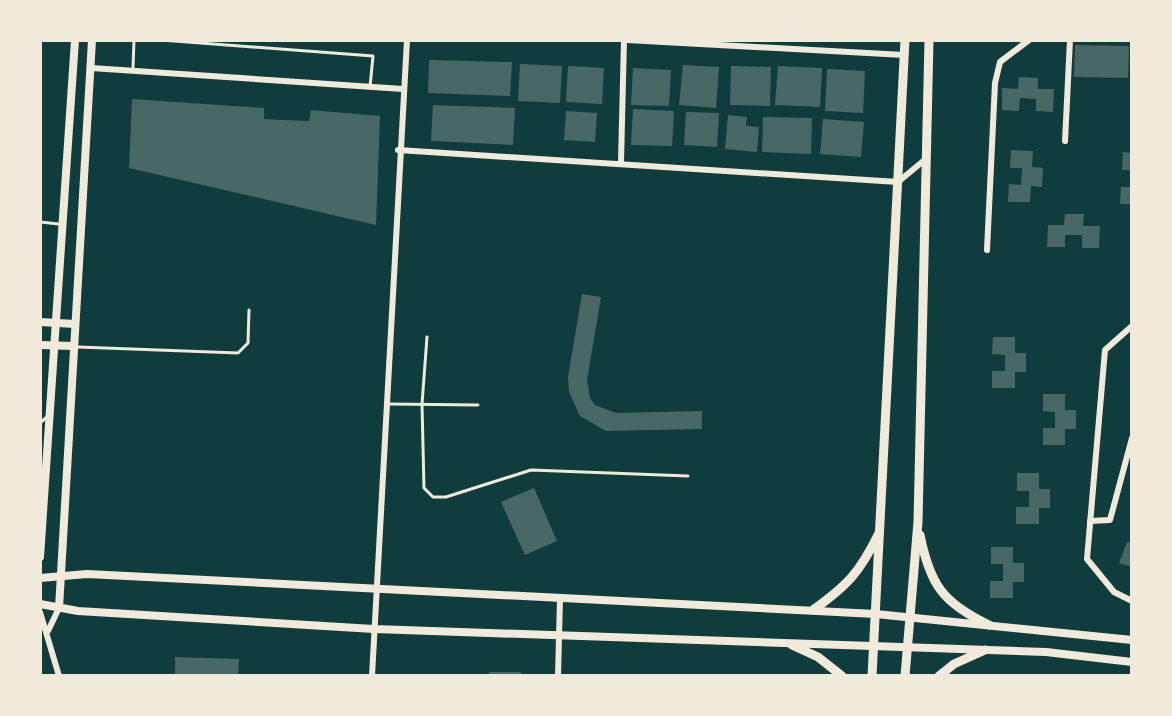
<svg xmlns="http://www.w3.org/2000/svg" width="1172" height="716" font-family="Cabin,sans-serif">
<style>
.building{fill:#486865}
.lines{fill:none;stroke-linecap:round;stroke-linejoin:round}
.service{stroke:#f1e9da;stroke-width:3}
.minor{stroke:#f1e9da;stroke-width:6}
.tertiary{stroke:#f1e9da;stroke-width:8}
.secondary{stroke:#f1e9da;stroke-width:9}
</style>
<rect width="100%" height="100%" fill="#0f3d3e"/>
<g class="building">
<polygon points="1075,45 1129,46 1128,78 1074,77"/>
<polygon points="429,60 512,62 510,96 428,93"/>
<polygon points="520,64 562,66 560,103 518,101"/>
<polygon points="683,65 719,67 716,108 679,105"/>
<polygon points="568,66 604,68 602,104 566,102"/>
<polygon points="731,66 771,67 770,106 730,105"/>
<polygon points="778,66 822,68 820,107 775,105"/>
<polygon points="633,68 671,70 669,106 631,105"/>
<polygon points="827,69 865,71 863,113 825,111"/>
<polygon points="1019,77 1038,78 1038,89 1054,89 1053,112 1036,111 1036,99 1020,98 1019,111 1002,110 1002,88 1018,89"/>
<polygon points="132,99 264,108 264,119 283,120 309,121 311,110 380,116 376,225 129,168"/>
<polygon points="433,105 515,108 513,145 431,141"/>
<polygon points="633,109 674,111 672,146 631,145"/>
<polygon points="566,111 597,113 595,142 564,140"/>
<polygon points="686,112 719,113 717,147 684,145"/>
<polygon points="728,115 747,117 746,126 759,127 757,152 725,149"/>
<polygon points="763,117 812,118 811,154 762,152"/>
<polygon points="823,119 864,122 861,157 820,154"/>
<polygon points="1011,150 1033,151 1032,167 1043,168 1042,187 1031,186 1030,202 1008,202 1009,184 1021,185 1022,168 1010,168"/>
<polygon points="1123,152 1132,153 1132,170 1122,170"/>
<polygon points="1121,187 1132,187 1132,204 1120,204"/>
<polygon points="1065,214 1084,214 1083,226 1100,226 1099,248 1082,248 1082,235 1065,235 1065,247 1047,247 1048,225 1064,225"/>
<polygon points="582,294 601,297 587,380 590,398 595,405 616,413 702,411 702,429 606,431 580,416 569,392 568,377"/>
<polygon points="993,337 1015,337 1015,353 1026,353 1026,372 1015,372 1015,388 992,388 992,371 1005,371 1005,355 992,354"/>
<polygon points="1043,394 1065,394 1065,410 1076,410 1076,429 1065,429 1065,445 1043,445 1043,428 1055,428 1055,412 1043,411"/>
<polygon points="1017,473 1039,473 1039,489 1050,489 1050,508 1039,508 1039,524 1016,524 1016,507 1029,507 1029,491 1017,491"/>
<polygon points="534,488 557,541 525,555 501,502"/>
<polygon points="1127,542 1132,543 1132,567 1119,563"/>
<polygon points="991,547 1013,547 1013,563 1024,563 1024,582 1013,582 1013,598 990,598 990,581 1003,581 1003,564 991,564"/>
<polygon points="175,657 239,659 238,676 175,676"/>
<rect x="489" y="672" width="32" height="4"/>
</g>
<g class="lines">
<g class="service">
<polyline points="161,40 373,56 370,87"/>
<polyline points="133,68 134,40"/>
<polyline points="40,222 59,224"/>
<polyline points="427,337 422,404 424,488 433,497 446,497 531,470 688,476"/>
<polyline points="78,347 238,353 248,343 249,310"/>
<polyline points="388,404 478,405"/>
<polyline points="40,423 48,416"/>
</g>
<g class="minor">
<polyline points="627,40 904,55"/>
<polyline points="91,68 403,89"/>
<polyline points="1065,141 1070,40"/>
<polyline points="398,150 898,182 927,158"/>
<polyline points="621,162 624,40"/>
<polyline points="987,250 995,83 1000,62 1029,40"/>
<polyline points="1132,326 1105,350 1087,559 1114,592 1132,601"/>
<polyline points="1090,521 1110,520 1132,438"/>
<polyline points="40,612 59,676"/>
<polyline points="48,631 59,608"/>
<polyline points="372,676 407,40"/>
<polyline points="558,676 560,598"/>
</g>
<g class="tertiary">
<polyline points="40,322 75,324"/>
<polyline points="40,345 74,346"/>
<polyline points="40,557 75,40"/>
<polyline points="40,578 87,574 876,614 1132,640"/>
<polyline points="40,604 78,611 374,629 1046,652 1132,662"/>
<polyline points="59,608 92,40"/>
</g>
<g class="secondary">
<path d="M920,535C930,585 943,603 989,625"/>
<path d="M813,610C848,585 860,572 879,533"/>
<polyline points="792,645 818,657 842,676"/>
<polyline points="872,676 905,40"/>
<polyline points="905,676 918,522 929,40"/>
<polyline points="939,676 954,664 985,650"/>
</g>
</g>
<rect width="1172" height="716" fill="none" stroke="#f1e9da" stroke-width="84"/>
</svg>
